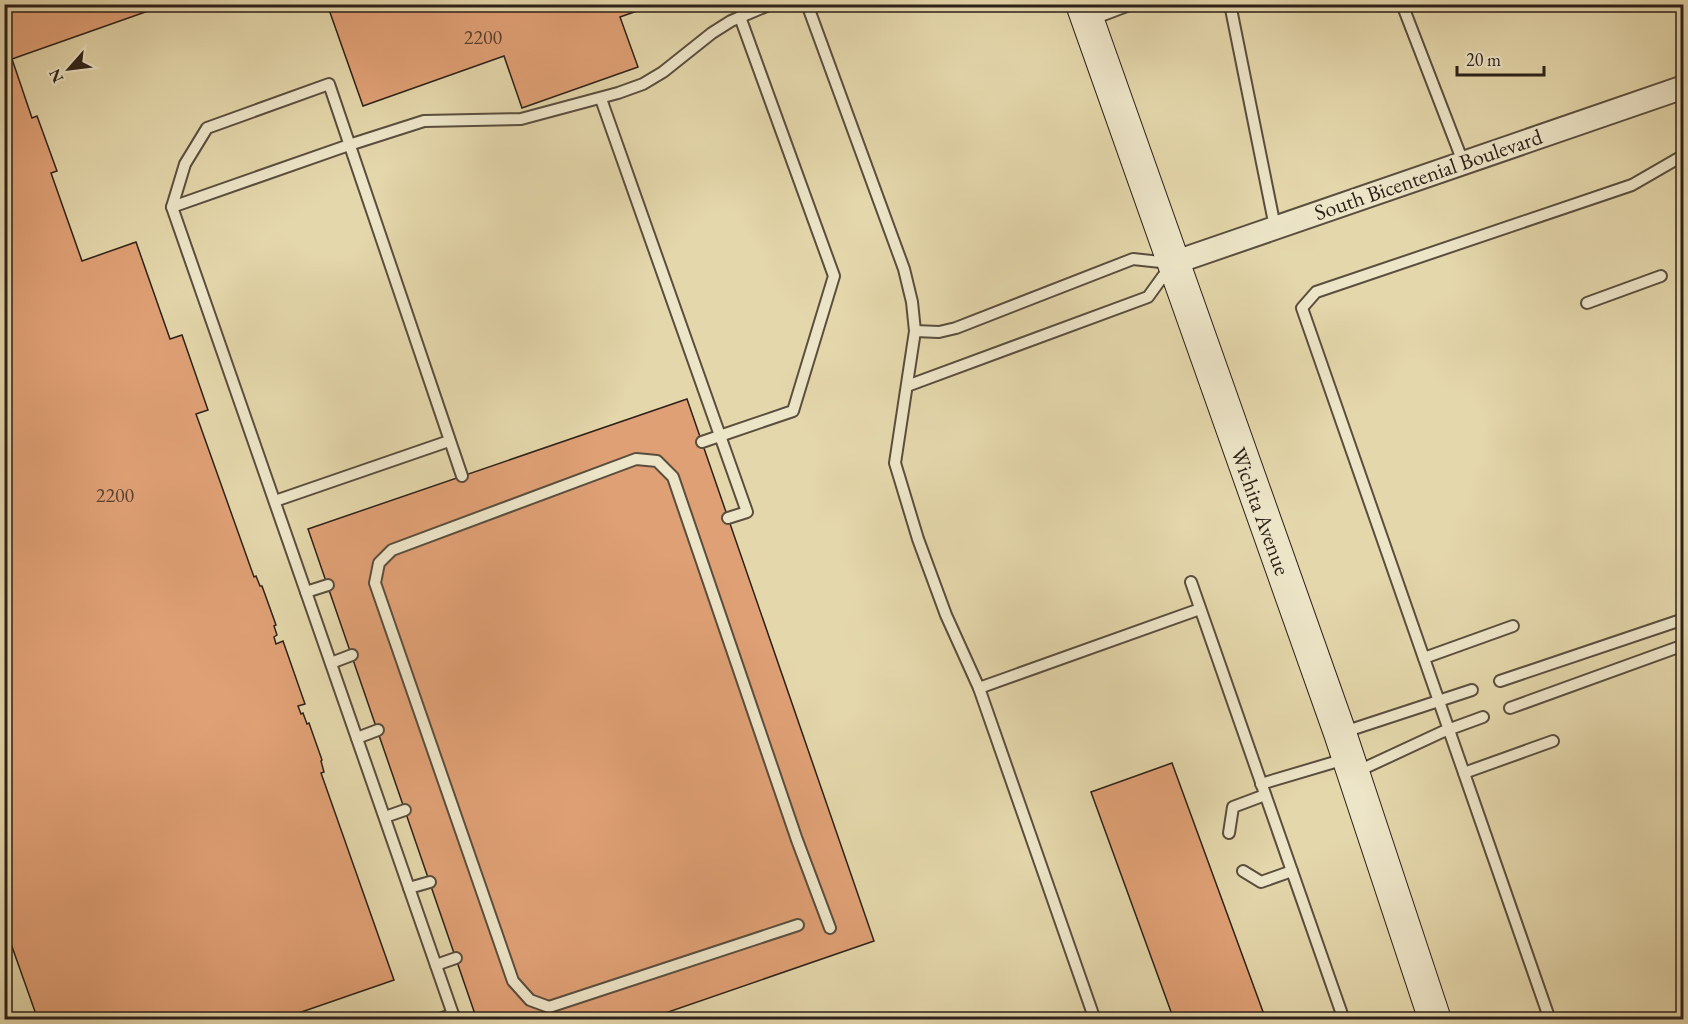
<svg xmlns="http://www.w3.org/2000/svg" width="1688" height="1024" font-family="'EB Garamond',serif">
<style>
.building{fill:#e0a075;stroke:#2c2119;stroke-width:1.5}
.lines{fill:none;stroke-linecap:round;stroke-linejoin:round}
.lane-casing{stroke:#5a4e3e;stroke-width:14}
.street-casing{stroke:#5a4e3e;stroke-width:26}
.secondary-casing{stroke:#2c2119;stroke-width:34}
.lane{stroke:#ede5c8;stroke-width:10}
.street{stroke:#ede5c8;stroke-width:22}
.secondary{stroke:#ede5c8;stroke-width:32}
.labels{text-anchor:middle;stroke-width:5;stroke-linejoin:round;paint-order:stroke}
.number-label{font-size:20px;fill:#594130}
.street-label{font-size:22px;fill:#2c2119;stroke:#ede5c8}
</style>
<rect width="100%" height="100%" fill="#e4d7ab"/>
<filter id="stains"><feTurbulence type="fractalNoise" baseFrequency=".00333" numOctaves="4"/><feColorMatrix values="0 0 0 0 .2 0 0 0 0 .09 0 0 0 0 .02 0 0 0 .5 -.17"/></filter>
<radialGradient id="worn" r=".72"><stop offset=".6" stop-color="#630" stop-opacity="0"/><stop offset="1" stop-color="#630" stop-opacity=".3"/></radialGradient>
<g class="building">
<polygon points="4,4 168,4 12,59 32,118 37,116 57,171 51,173 82,261 136,242 170,339 182,335 208,410 196,414 254,577 256,576 260,586 262,586 276,625 274,626 277,635 274,637 276,644 283,641 305,704 298,706 301,714 303,713 307,724 309,723 322,760 321,761 324,772 321,773 394,980 287,1017 288,1020 38,1020 4,924"/>
<polygon points="327,4 657,4 620,17 638,67 522,108 504,56 363,106"/>
<polygon points="687,399 874,941 645,1020 477,1020 308,529"/>
<polygon points="1172,763 1266,1020 1174,1020 1091,792"/>
</g>
<g class="lines">
<defs>
<g id="lane">
<polyline points="807,4 904,269 912,302 915,331 895,463 918,539 946,615 979,688 1095,1020"/>
<polyline points="1230,4 1275,227"/>
<polyline points="1402,4 1463,162"/>
<polyline points="1090,20 1132,4"/>
<polyline points="601,99 747,512 728,518"/>
<polyline points="172,207 185,164 207,128 329,84 462,476"/>
<polyline points="1587,303 1661,276"/>
<polyline points="915,331 939,332 956,328 1133,259 1170,263"/>
<polyline points="907,386 1148,297 1169,268"/>
<polyline points="702,442 793,411 834,276 740,17"/>
<polyline points="275,501 449,441"/>
<polyline points="1191,582 1344,1020"/>
<polyline points="306,592 328,585"/>
<polyline points="1424,658 1513,626"/>
<polyline points="331,663 352,655"/>
<polyline points="1500,681 1684,619"/>
<polyline points="979,688 1200,609"/>
<polyline points="1510,708 1684,645"/>
<polyline points="1341,733 1472,690"/>
<polyline points="357,738 378,730"/>
<polyline points="1356,772 1442,732 1483,717"/>
<polyline points="1464,773 1553,741"/>
<polyline points="1261,784 1345,759"/>
<polyline points="385,817 405,810"/>
<polyline points="1229,833 1233,807 1265,795"/>
<polyline points="1243,871 1261,882 1292,871"/>
<polyline points="409,888 430,882"/>
<polyline points="798,925 549,1007 530,1000 513,981 375,583 379,563 392,550 636,459 657,461 673,477 797,840 830,928"/>
<polyline points="436,965 456,958"/>
<polyline points="437,1020 453,1014"/>
<polyline points="455,1020 172,207 349,145 424,121 521,119 618,93 643,84 663,72 712,33 731,21 771,4"/>
<polyline points="1550,1020 1302,308 1316,292 1632,185 1684,155"/>
</g>
<polyline id="street" points="1173,263 1684,87"/>
<polyline id="secondary" points="1082,4 1340,733 1435,1020"/>
</defs>
<use href="#lane" class="lane-casing"/>
<use href="#street" class="street-casing"/>
<use href="#secondary" class="secondary-casing"/>
<use href="#lane" class="lane"/>
<use href="#street" class="street"/>
<use href="#secondary" class="secondary"/>
</g>
<g class="labels">
<g class="number-label">
<text x="483" y="44">2200</text>
<text x="115" y="502">2200</text>
</g>
<g class="street-label">
<text transform="translate(1428 174) rotate(-19)" y="8">South Bicentenial Boulevard</text>
<text transform="translate(1261 511) rotate(70)" y="8">Wichita Avenue</text>
</g>
</g>
<rect width="1688" height="1024" fill="none" stroke="#e4d7ab" stroke-width="24"/>
<rect x="6" y="6" width="1676" height="1012" fill="none" stroke="#2c2119" stroke-width="3"/>
<rect x="12" y="12" width="1664" height="1000" fill="none" stroke="#2c2119" stroke-width="1.5"/>
<g transform="translate(69 69) rotate(242)" stroke="#ede5c8" stroke-width="4.5" paint-order="stroke">
<path d="M0-4.5L10 22L0 15L-10 22Z" fill="#2c2119"/>
<text y="-9" font-size="16" font-weight="bold" text-anchor="middle" fill="#2c2119">N</text>
</g>
<path d="M1457 66v9h87v-9" fill="none" stroke="#2c2119" stroke-width="3"/>
<text x="1466" y="66" font-size="18" fill="#2c2119" stroke="#ede5c8" stroke-width="4.5" paint-order="stroke">20 m</text>
<rect width="100%" height="100%" filter="url(#stains)"/>
<rect width="100%" height="100%" fill="url(#worn)"/>
</svg>
